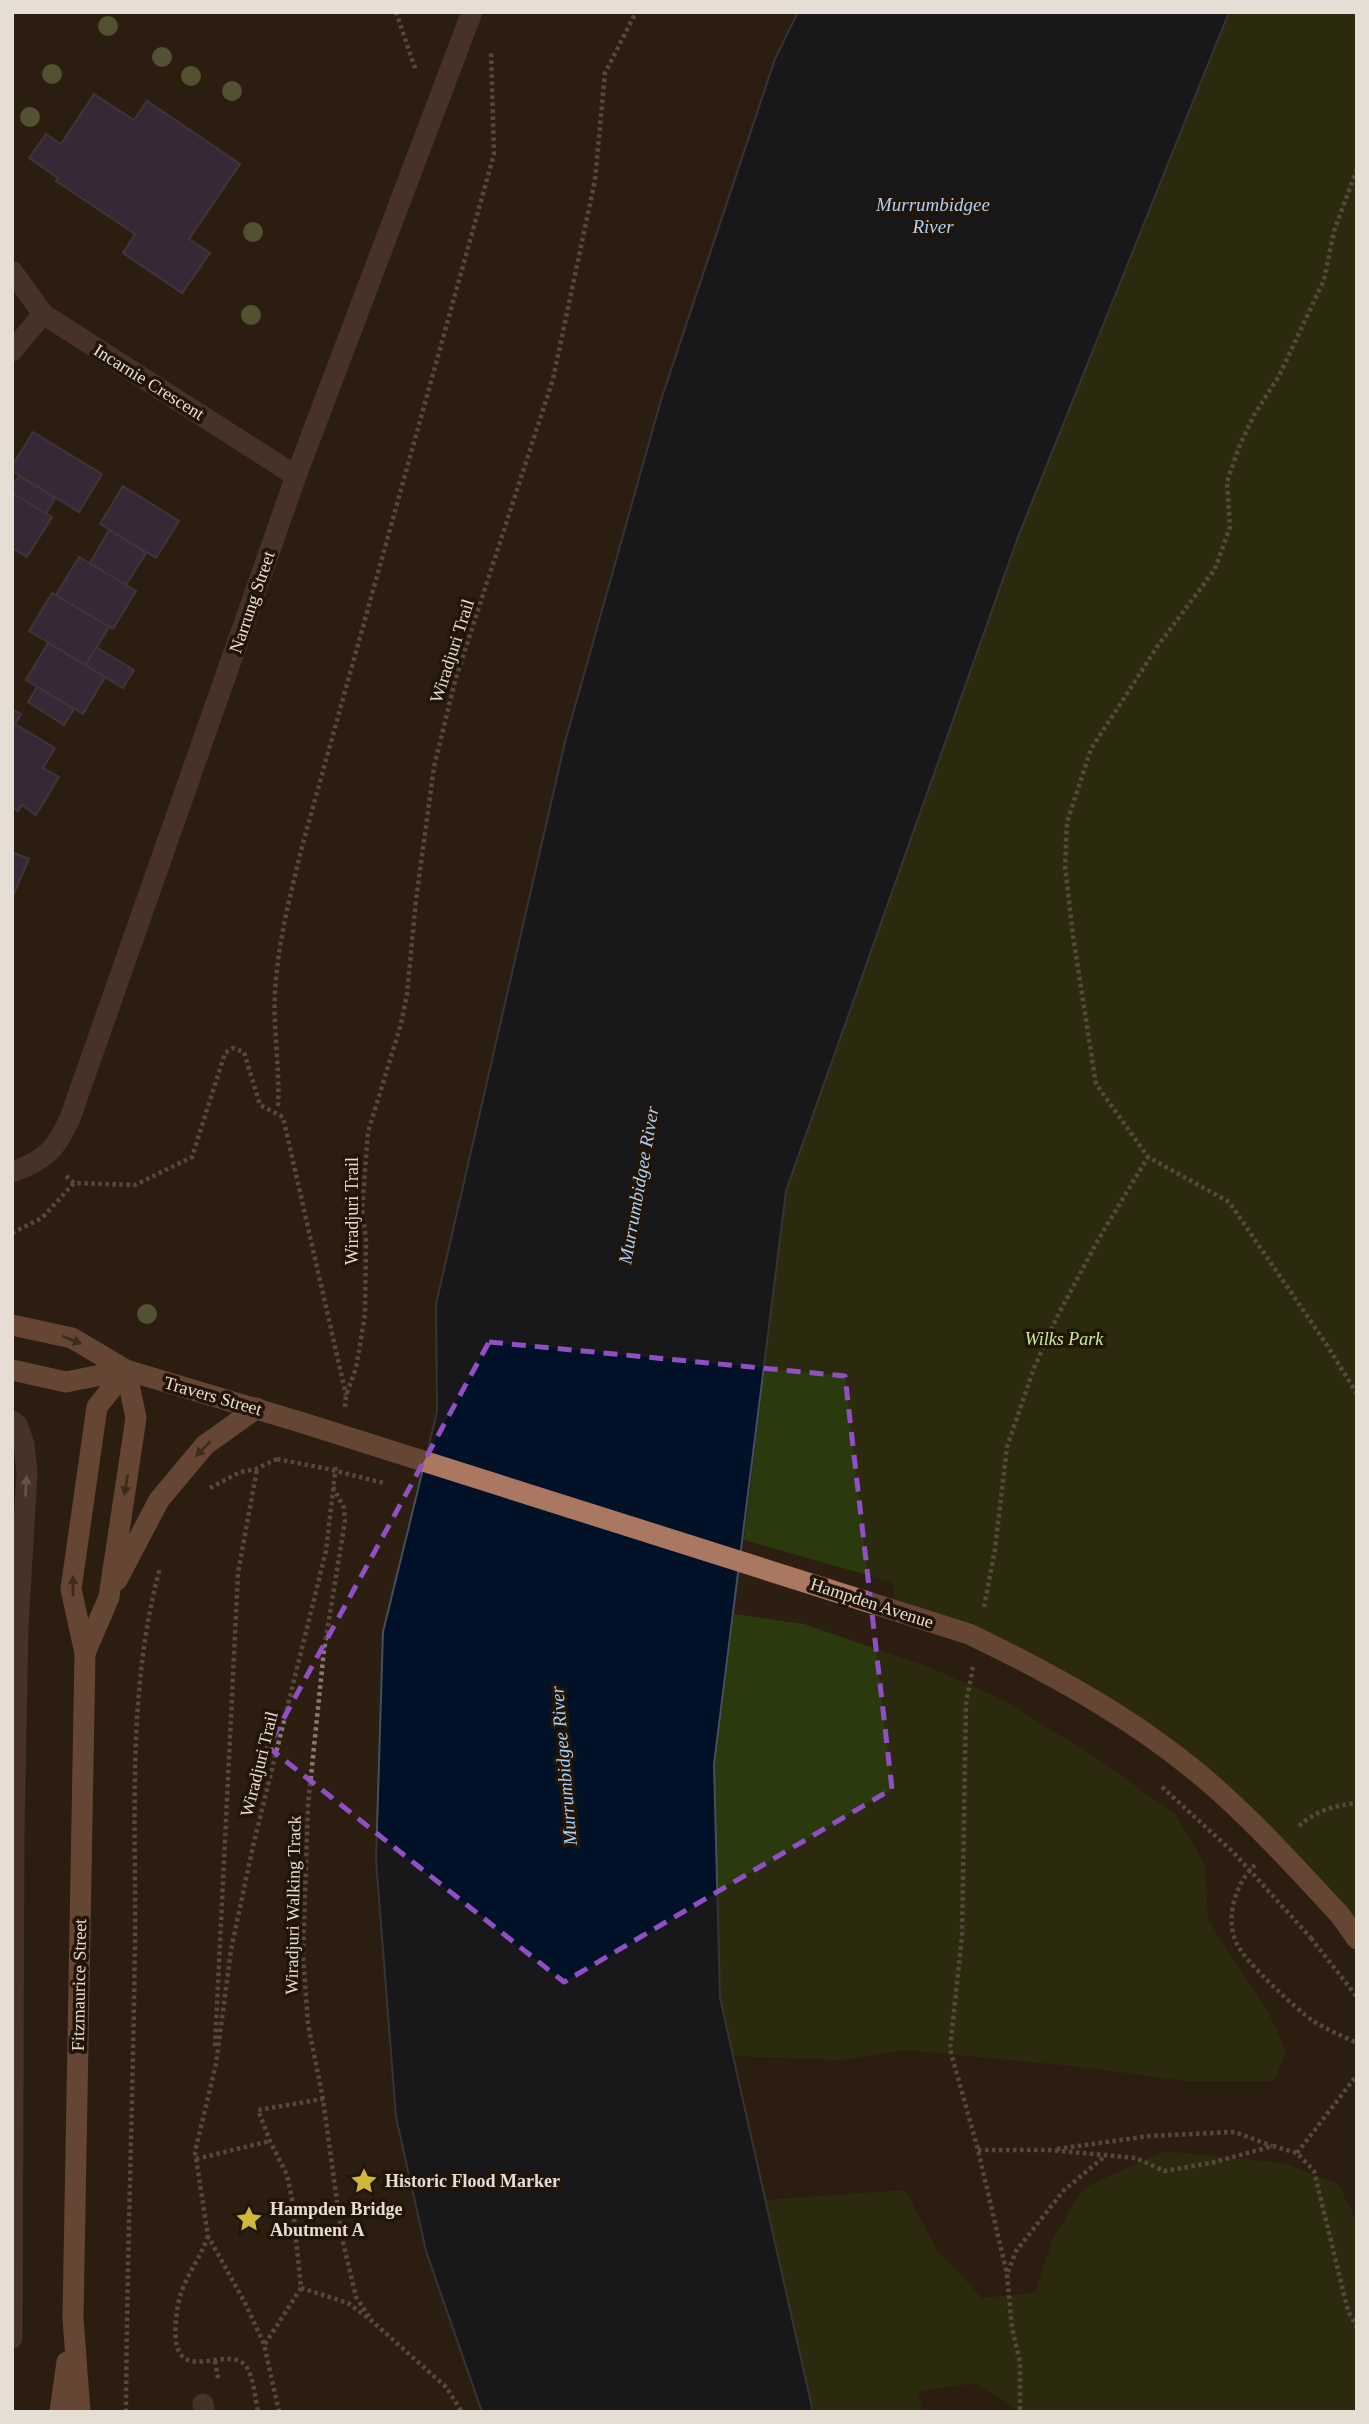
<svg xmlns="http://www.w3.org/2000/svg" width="1369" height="2424" font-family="'Times New Roman',serif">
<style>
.green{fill:#2a3a0d}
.water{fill:#011127;stroke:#464e5b;stroke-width:2}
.building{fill:#443567;stroke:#585367;stroke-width:2}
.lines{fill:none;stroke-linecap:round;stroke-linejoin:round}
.path{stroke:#887c71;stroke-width:4.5;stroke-dasharray:3.5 3.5;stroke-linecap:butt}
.minor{stroke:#664d41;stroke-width:21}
.major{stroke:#aa7860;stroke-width:21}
.path-bridge{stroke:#887c71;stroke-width:4.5;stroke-dasharray:3.5 3.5;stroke-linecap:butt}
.major-bridge{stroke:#aa7860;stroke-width:21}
.tree{fill:#82905b}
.oneway{fill:#583d2b}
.oneway2{fill:#a6958a}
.marked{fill:none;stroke:#904fc3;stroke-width:5;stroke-dasharray:14 9;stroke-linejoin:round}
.labels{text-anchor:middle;stroke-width:7;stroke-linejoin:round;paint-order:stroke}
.street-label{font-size:18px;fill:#e6ddd4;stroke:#221507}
.park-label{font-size:18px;font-style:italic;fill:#c9ed99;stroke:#221507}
.poi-label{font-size:18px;font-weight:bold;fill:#e6ddd4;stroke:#221507;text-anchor:start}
.water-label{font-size:19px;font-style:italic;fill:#add0f9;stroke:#221507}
</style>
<rect width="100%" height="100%" fill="#2c1e10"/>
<g class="green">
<polygon points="1229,12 1357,12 1357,1939 1278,1847 1098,1702 897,1610 892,1582 744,1540 786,1191 1018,537"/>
<polygon points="734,1614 804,1624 926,1666 999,1698 1090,1754 1175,1814 1205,1865 1208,1920 1267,2010 1286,2050 1274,2081 1186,2081 1072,2066 904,2050 841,2060 733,2056 720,1998 714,1764"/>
<polygon points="1164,2151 1283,2163 1338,2184 1357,2222 1357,2407 1351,2412 1021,2412 977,2383 917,2391 923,2412 813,2412 766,2200 905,2190 937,2250 982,2298 1035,2293 1053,2238 1084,2188"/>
</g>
<polygon class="water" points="798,12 1229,12 1018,537 786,1191 714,1764 720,1998 813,2412 482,2412 426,2251 396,2117 376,1860 383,1632 437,1412 436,1304 565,742 661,400 775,59"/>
<g class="building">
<polygon points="94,94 134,120 147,101 240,164 189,239 210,253 182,293 123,253 135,234 56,181 58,178 29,158 46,134 61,144"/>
<polygon points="33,432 102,474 79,512 12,471 12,466"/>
<polygon points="19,476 55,498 46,514 12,493 12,487"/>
<polygon points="123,486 179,521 156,558 100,524"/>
<polygon points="12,493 52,517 27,557 12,548"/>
<polygon points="109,530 146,553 126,585 90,563"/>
<polygon points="79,557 136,591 113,629 56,595"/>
<polygon points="52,593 109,627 86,665 29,631"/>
<polygon points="48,643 105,677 83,714 26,680"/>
<polygon points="96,647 134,670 123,688 86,665"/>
<polygon points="37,687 74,709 64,725 28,702"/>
<polygon points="12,709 21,714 15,724 55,748 43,768 59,777 36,815 22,805 18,811 12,807"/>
<polygon points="12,852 29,859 12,898"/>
</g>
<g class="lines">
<g class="path">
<polyline points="396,12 416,71"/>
<polyline points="1357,169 1334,231 1324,280 1279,376 1254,415 1239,447 1227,482 1230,527 1215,569 1157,647 1091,749 1067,822 1065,866 1073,936 1096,1084 1148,1157 1229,1202 1325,1342 1357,1394"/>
<path d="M278,1106C280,1068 273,1030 275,992C278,941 291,892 303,843L494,154L491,52"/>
<polyline points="66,1176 74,1183 135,1185 192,1157 225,1053 233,1048 244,1052 260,1105 283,1117 346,1395"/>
<polyline points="12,1233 42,1218 74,1183"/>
<polyline points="345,1407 346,1396 356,1368 365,1315 366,1239 362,1209 368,1132 401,1024 407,994 416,900 434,767 455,681 553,379 595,180 605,73 636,12"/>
<polyline points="333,1487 344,1508 345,1521 324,1650 308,1805 303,1956 308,2024 323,2099 342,2238 356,2297 372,2321"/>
<polyline points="210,1488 240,1472 256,1469 277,1459"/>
<polyline points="984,1607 995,1549 1007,1447 1034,1368 1057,1317 1098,1240 1148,1157"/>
<polyline points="973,1667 966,1703 962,1936 950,2049 978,2150 1007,2274 1012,2328 1020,2362 1020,2412"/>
<path d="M1299,1826C1317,1810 1333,1806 1357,1803"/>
<path d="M1255,1865C1236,1882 1224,1919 1237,1944C1246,1963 1295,2008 1313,2021C1326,2029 1342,2036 1357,2043"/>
<polyline points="1311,1938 1357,1997"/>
<polyline points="215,2046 238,1573 257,1469"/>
<polyline points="1057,2149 1149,2136 1235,2132 1272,2146"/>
<polyline points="978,2150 1050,2150 1136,2158 1164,2171 1211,2163 1273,2146 1297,2153 1314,2171 1348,2311 1357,2327"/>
<polyline points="1297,2153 1357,2075"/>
<polyline points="196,2159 270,2141"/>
<path d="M208,2236C200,2260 182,2280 178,2305C162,2399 223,2342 245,2365C254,2376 255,2398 258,2412"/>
<polyline points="1008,2272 1016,2251 1064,2190 1104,2157"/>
<polyline points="301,2288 348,2303 372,2321 446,2387 462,2412"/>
<polyline points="265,2344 301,2288 292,2199 287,2175 270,2141 258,2110 323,2099"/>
<polyline points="215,2361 218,2378"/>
<path d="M126,2412C127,2255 133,2098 135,1941C136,1817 127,1689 160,1568"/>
<polyline points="279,2412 264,2344 245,2303 208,2236 195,2152 216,2064 231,1950 253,1846 326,1551 336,1465"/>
</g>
<g class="minor">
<polyline points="12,271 43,314 296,476"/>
<polyline points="12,351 43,314"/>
<path d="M12,1172C44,1161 56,1150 70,1118L296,476L472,12"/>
<polyline points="12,1421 17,1425 24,1444 27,1472 18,1626 14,1829 12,2338"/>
<polyline points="203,2404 204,2412"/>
</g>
<g class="major">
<polyline points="12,1325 72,1338 126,1370 300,1422"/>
<polyline points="12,1370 66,1382 126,1370"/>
<polyline points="117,1580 159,1500 205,1445 257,1408"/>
<polyline points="85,1653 109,1597 136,1418 126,1370"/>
<polyline points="1340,1915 1357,1939"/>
<polyline points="60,2412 67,2362"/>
<polyline points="80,2412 73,2318 85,1653 71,1589 97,1407 126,1370"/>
</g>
<g class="path-bridge">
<polyline points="277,1459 328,1469 384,1483"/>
<polyline points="1162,1787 1234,1853 1311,1938"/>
</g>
<path class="major-bridge" d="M300,1422L969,1634C1059,1677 1147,1726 1221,1793C1263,1831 1301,1873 1340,1915"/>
</g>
<g class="tree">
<circle cx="108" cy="26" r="10"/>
<circle cx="162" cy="57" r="10"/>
<circle cx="52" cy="74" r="10"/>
<circle cx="191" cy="76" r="10"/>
<circle cx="232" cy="91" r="10"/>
<circle cx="30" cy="117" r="10"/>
<circle cx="253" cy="232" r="10"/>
<circle cx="251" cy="315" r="10"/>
<circle cx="147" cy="1314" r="10"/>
</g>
<defs><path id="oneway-solid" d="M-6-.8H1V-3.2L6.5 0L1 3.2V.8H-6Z" transform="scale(1.75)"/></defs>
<g class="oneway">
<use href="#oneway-solid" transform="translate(72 1340) rotate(22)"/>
<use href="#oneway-solid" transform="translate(203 1449) rotate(135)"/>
<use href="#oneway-solid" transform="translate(126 1485) rotate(99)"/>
<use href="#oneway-solid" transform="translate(73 1586) rotate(-90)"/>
</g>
<use class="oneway2" href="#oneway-solid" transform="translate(26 1486) rotate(-87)"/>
<path d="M0 0H1369V2424H0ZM489,1342L845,1376L892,1789L564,1982L268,1747Z" fill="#2c1e10" fill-opacity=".55" fill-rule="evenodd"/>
<path class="marked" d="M489,1342L845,1376L892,1789L564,1982L268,1747Z"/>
<defs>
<symbol id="sight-bare" viewBox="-9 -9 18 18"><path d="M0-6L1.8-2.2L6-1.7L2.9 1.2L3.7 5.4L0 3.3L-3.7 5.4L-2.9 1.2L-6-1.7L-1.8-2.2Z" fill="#ceb837" stroke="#221507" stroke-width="2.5" paint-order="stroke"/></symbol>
</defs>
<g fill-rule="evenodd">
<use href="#sight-bare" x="345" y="2162" width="38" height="38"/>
<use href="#sight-bare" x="230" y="2200" width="38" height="38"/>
</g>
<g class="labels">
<g class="street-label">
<text transform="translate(149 382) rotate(32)" y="6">Incarnie Crescent</text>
<text transform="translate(252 602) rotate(-71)" y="6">Narrung Street</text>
<text transform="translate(452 651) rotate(-72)" y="6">Wiradjuri Trail</text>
<text transform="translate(352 1211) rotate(-90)" y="6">Wiradjuri Trail</text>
<text transform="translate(213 1396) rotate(16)" y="6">Travers Street</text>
<text transform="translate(872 1603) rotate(18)" y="6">Hampden Avenue</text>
<text transform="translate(259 1764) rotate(-76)" y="6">Wiradjuri Trail</text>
<text transform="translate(293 1905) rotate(-89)" y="6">Wiradjuri Walking Track</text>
<text transform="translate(79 1985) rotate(-89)" y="6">Fitzmaurice Street</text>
</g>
<g class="park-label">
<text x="1064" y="1345">Wilks Park</text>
</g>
<g class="poi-label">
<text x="385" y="2187">Historic Flood Marker</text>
<text x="270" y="2215">Hampden Bridge<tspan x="270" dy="21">Abutment A</tspan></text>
</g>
<g class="water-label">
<text x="933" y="211">Murrumbidgee<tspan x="933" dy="22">River</tspan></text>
<text transform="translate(638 1185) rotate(-80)" y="7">Murrumbidgee River</text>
<text transform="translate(563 1766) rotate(-95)" y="7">Murrumbidgee River</text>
</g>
</g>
<rect width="1369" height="2424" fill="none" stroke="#e6ddd4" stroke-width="28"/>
</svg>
